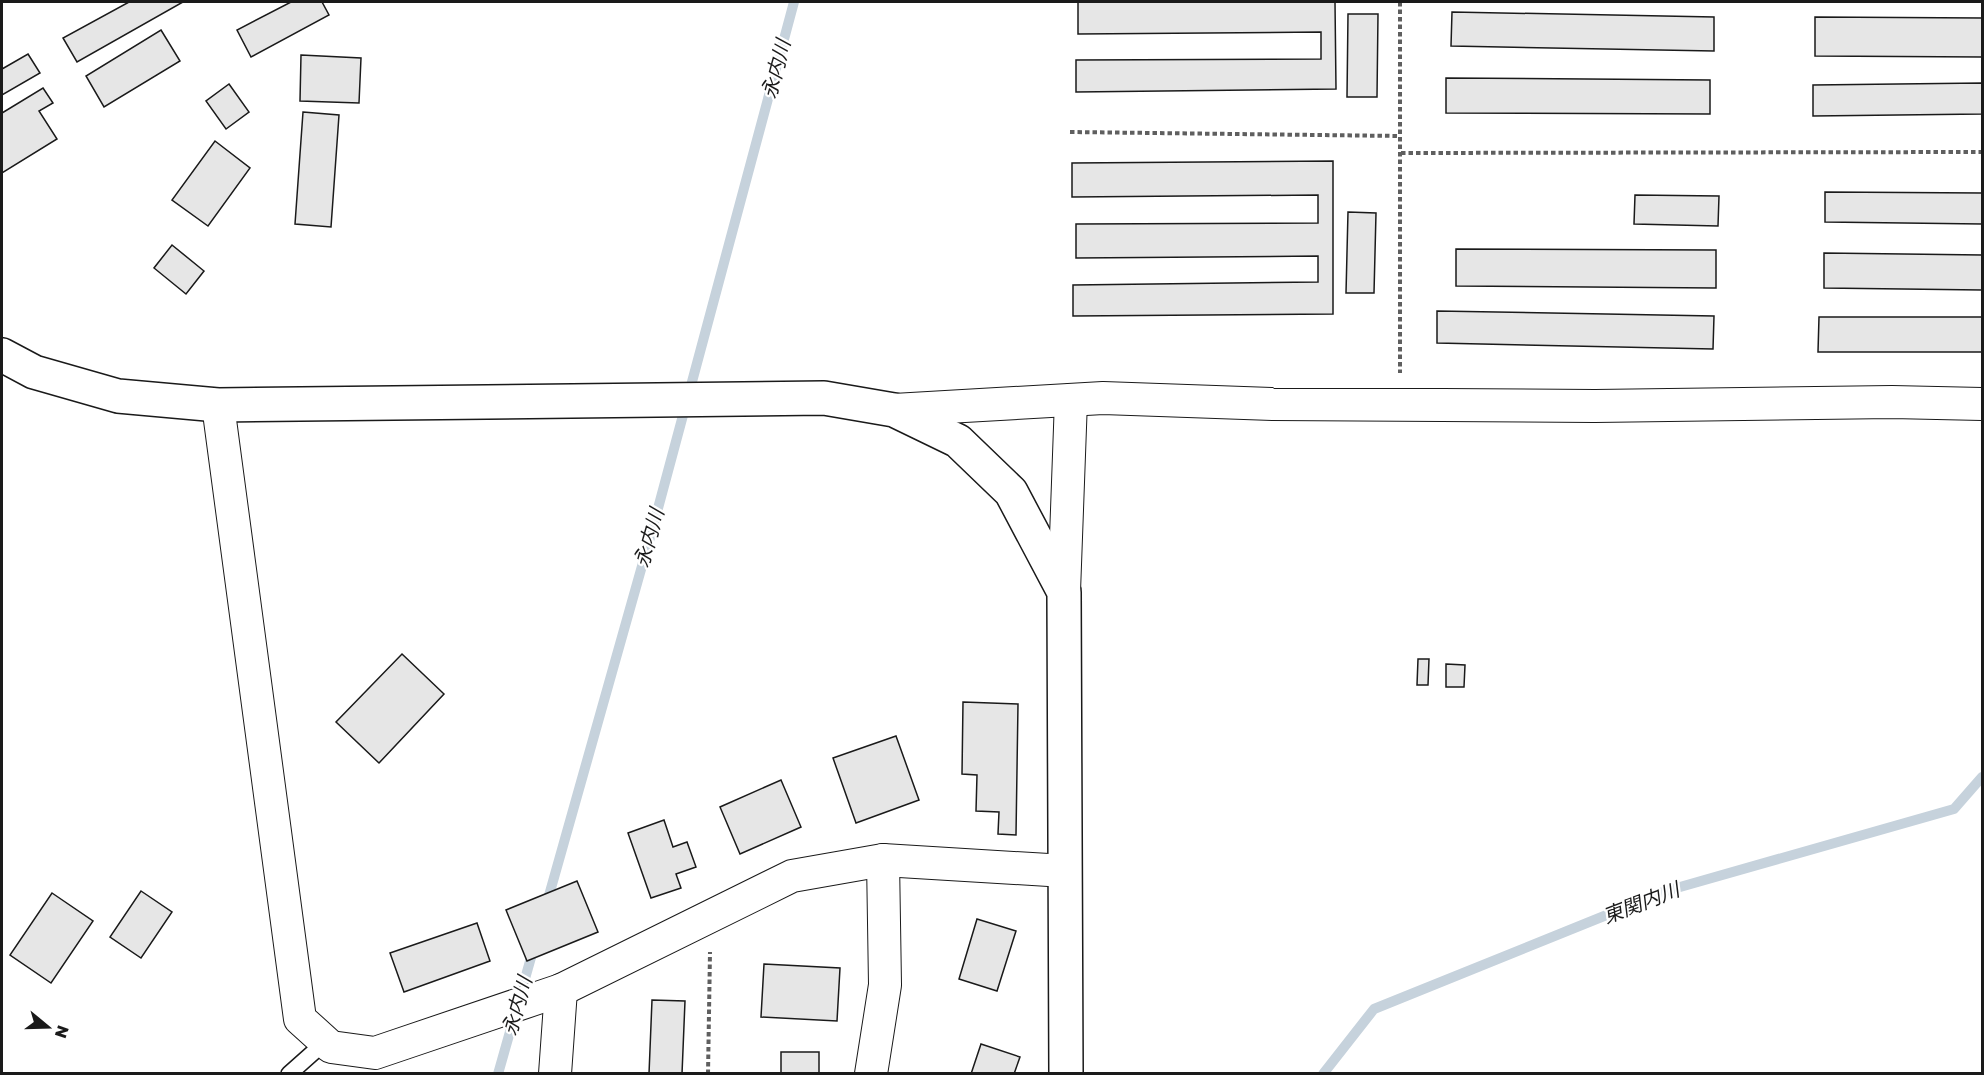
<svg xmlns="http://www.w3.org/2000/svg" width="1984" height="1075" font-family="'Golos Text','Noto Sans JP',sans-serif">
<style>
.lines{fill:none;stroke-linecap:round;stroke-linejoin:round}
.stream{stroke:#c6d2dc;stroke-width:10}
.building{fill:#e6e6e6;stroke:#1a1a1a;stroke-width:1.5}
.lane-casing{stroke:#1a1a1a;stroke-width:18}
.street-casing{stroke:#1a1a1a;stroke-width:34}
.secondary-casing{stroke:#1a1a1a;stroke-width:36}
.path{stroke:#5f5f5f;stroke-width:4;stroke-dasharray:4.5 3;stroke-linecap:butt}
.lane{stroke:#fff;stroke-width:15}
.street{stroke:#fff;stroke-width:32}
.secondary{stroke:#fff;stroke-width:33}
.labels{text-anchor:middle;stroke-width:4.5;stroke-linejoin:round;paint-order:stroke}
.water-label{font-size:20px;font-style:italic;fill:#1a1a1a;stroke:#fff}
</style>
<rect width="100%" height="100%" fill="#fff"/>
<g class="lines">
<g class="stream">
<polyline points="546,906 653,527 794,2"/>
<polyline points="498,1074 534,947"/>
<polyline points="1323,1074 1374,1009 1666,891 1954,809 1982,777"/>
</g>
</g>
<g class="building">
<polygon points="129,2 183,2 77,62 63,38"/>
<polygon points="291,2 322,2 329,15 251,57 237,30"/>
<polygon points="1078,2 1335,2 1336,89 1076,92 1076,60 1321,59 1321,32 1078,34"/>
<polygon points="1452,12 1714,17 1714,51 1451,46"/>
<polygon points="1348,14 1378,14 1377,97 1347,97"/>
<polygon points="1815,17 1982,18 1982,57 1815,56"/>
<polygon points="161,30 180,61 104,107 86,76"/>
<polygon points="28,54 40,73 2,95 2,69"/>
<polygon points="301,55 361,58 359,103 300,101"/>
<polygon points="1446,78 1710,80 1710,114 1446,113"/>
<polygon points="1982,83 1982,114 1813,116 1813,85"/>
<polygon points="229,84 249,112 226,129 206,101"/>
<polygon points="43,88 53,103 39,111 57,139 2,173 2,113"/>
<polygon points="303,112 339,115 331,227 295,224"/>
<polygon points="215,141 250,168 208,226 172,200"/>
<polygon points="1333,161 1333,314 1073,316 1073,285 1318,282 1318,256 1076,258 1076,224 1318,223 1318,195 1072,197 1072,163"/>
<polygon points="1825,192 1982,193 1982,224 1825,222"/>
<polygon points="1635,195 1719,196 1718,226 1634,224"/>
<polygon points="1348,212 1376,213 1374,293 1346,293"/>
<polygon points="172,245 204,271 186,294 154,268"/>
<polygon points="1456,249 1716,250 1716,288 1456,286"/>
<polygon points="1824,253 1982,255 1982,290 1824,288"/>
<polygon points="1437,311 1714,316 1713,349 1437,343"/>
<polygon points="1819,317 1982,317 1982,352 1818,352"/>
<polygon points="402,654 444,694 379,763 336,722"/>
<polygon points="1418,659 1429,659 1428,685 1417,685"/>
<polygon points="1446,664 1465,665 1464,687 1446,687"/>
<polygon points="963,702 1018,704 1016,835 998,834 999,812 976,811 977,775 962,774"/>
<polygon points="896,736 919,800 856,823 833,758"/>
<polygon points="781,780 801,827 740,854 720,807"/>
<polygon points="664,820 673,847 687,842 696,867 676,874 681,888 651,898 628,833"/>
<polygon points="577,881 598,932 527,961 506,910"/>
<polygon points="141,891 172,912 141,958 110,937"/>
<polygon points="52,893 93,921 51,983 10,955"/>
<polygon points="977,919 1016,931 997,991 959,979"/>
<polygon points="477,923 490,961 404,992 390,953"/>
<polygon points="764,964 840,968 837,1021 761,1017"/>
<polygon points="652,1000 685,1001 682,1074 649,1074"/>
<polygon points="981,1044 1020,1057 1014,1074 971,1074"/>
<rect x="781" y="1052" width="38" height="22"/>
</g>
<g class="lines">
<defs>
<polyline id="lane" points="289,1074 325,1042"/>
<g id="street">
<polyline points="218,405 300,1019 331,1047 375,1053 561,990 792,876 883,860 1065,871"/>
<polyline points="894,410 1103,398 1273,404 1595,406 1892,402 1982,404"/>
<polyline points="1064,592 1071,400"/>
<polyline points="555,1074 561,990"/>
<polyline points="871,1074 885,985 883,860"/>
</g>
<polyline id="secondary" points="2,355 34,372 118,396 218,405 824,398 894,410 958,441 1011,492 1064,592 1066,1074"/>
</defs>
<use href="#lane" class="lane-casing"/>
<use href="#street" class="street-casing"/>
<use href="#secondary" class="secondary-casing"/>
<g class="path">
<polyline points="1400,2 1400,373"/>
<polyline points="1070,132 1400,136"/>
<polyline points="1401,153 1982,152"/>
<polyline points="708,1074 710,952"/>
</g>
<use href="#lane" class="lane"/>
<use href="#street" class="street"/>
<use href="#secondary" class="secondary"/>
</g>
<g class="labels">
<g class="water-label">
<text transform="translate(776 69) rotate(-75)" y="7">永内川</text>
<text transform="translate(649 538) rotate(-74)" y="7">永内川</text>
<text transform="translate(1641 903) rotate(-21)" y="7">東関内川</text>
<text transform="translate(517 1006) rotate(-74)" y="7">永内川</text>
</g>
</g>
<rect width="1984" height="1075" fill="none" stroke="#1a1a1a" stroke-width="6"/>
<g transform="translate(48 1027) rotate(109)" stroke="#ffffff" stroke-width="4.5" paint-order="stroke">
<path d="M0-4.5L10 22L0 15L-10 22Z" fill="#1a1a1a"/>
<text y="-9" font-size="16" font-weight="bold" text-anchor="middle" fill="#1a1a1a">N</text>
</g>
</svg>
